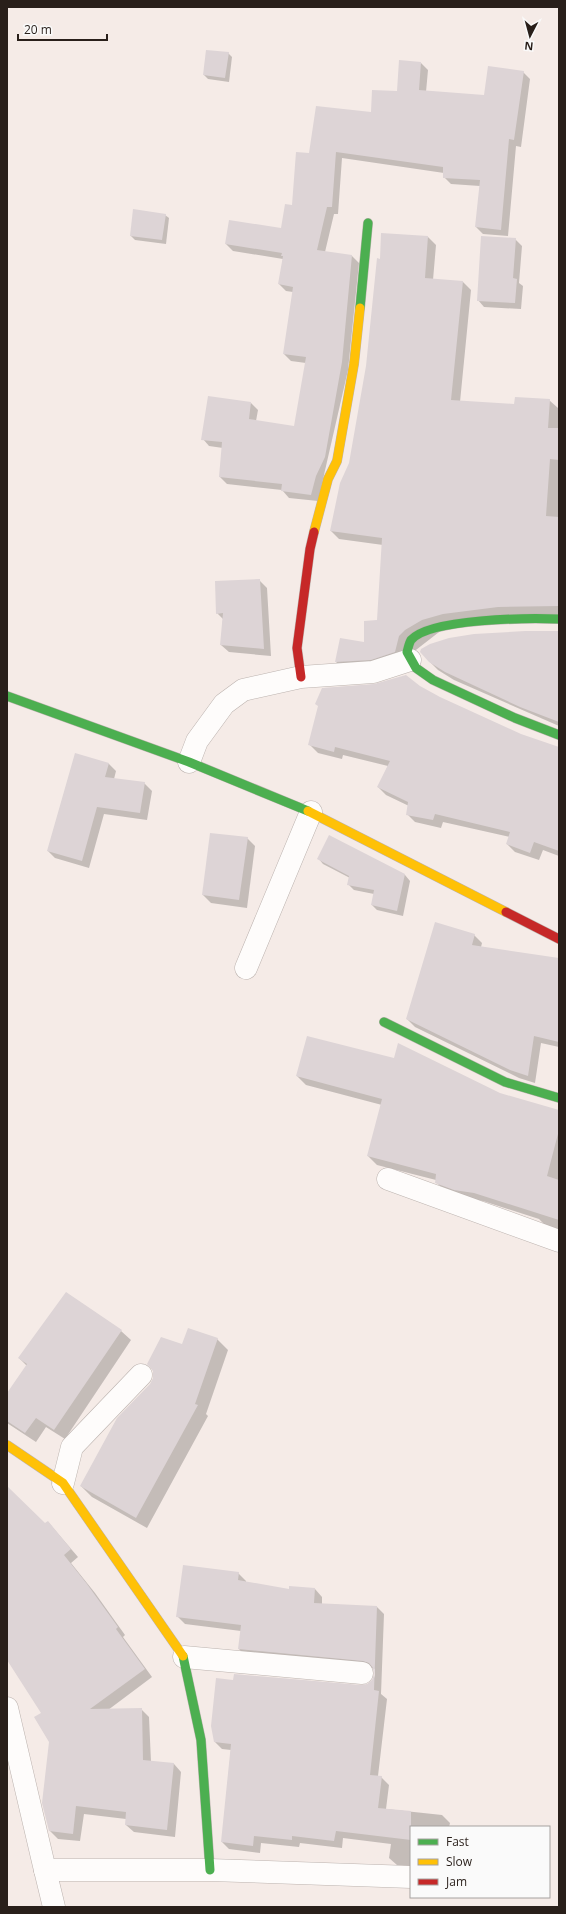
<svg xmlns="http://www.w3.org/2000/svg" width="566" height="1914" font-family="'Open Sans',sans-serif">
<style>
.shadow{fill:#0003}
.building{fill:#ddd4d6}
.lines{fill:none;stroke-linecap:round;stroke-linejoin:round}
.street-casing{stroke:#bcb3af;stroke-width:23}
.fast-casing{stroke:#bcb3af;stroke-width:10}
.slow-casing{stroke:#bcb3af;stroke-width:10}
.jam-casing{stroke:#bcb3af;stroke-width:10}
.street{stroke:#fefcfb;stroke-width:22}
.fast{stroke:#4caf50;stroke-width:9}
.slow{stroke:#ffc107;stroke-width:9}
.jam{stroke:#c62828;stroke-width:9}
</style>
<rect width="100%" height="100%" fill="#f5ebe7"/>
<g class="shadow">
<polygon points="228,53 232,57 229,82 208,79 204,75"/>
<polygon points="421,63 428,70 426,92 485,96 523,72 530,79 521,147 516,146 508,236 483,234 476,227 480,186 451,184 444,177 444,173 342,158 338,214 334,214 325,252 352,256 359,263 348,370 318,501 289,498 282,490 227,484 220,477 223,448 209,446 203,439 251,403 258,410 256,421 295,427 306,363 291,361 284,354 293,292 286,291 279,284 283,259 233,251 226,244 282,229 293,206 310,154 372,113 398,92"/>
<polygon points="165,215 169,218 166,244 135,240 131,236"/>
<polygon points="428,237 436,245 433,280 463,282 471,290 460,402 515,405 549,400 558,408 559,614 452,622 403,660 344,670 336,662 365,643 378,621 383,545 339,539 331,531 350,463 367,366 381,260"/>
<polygon points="515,239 522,246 519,283 523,286 521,309 484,307 478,300"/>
<polygon points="259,580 267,588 271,656 229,652 221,645 223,619 217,613"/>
<polygon points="559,631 559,726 454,680 438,670 429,661"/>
<polygon points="413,683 433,695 532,740 559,748 559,856 543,850 539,860 515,852 507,844 510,837 443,822 441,828 415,822 407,814 409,806 386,795 378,787 388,766 343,755 342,759 318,753 310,745"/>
<polygon points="76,754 109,764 116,771 114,779 144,783 152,791 147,820 104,814 89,868 55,858 48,851"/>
<polygon points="247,838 255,846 247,908 211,903 203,895"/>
<polygon points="318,858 405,875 410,881 403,916 377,910 372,905 374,894 354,890 349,885 350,878 323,864"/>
<polygon points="474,935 482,943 481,947 559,964 559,1047 541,1043 535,1083 519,1078 415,1027 407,1019"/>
<polygon points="297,1076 499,1094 559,1112 559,1231 546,1226 539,1219 483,1201 463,1198 445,1191 436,1182 436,1180 377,1165 368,1156 382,1105 306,1085"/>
<polygon points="121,1331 131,1340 65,1439 46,1427 36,1442 7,1423 7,1395 27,1366 19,1358"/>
<polygon points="217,1339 228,1350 206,1414 208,1416 147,1528 92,1497 81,1486 151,1384 183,1345"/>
<polygon points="7,1487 45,1525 48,1522 78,1557 71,1563 95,1593 125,1635 123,1637 152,1677 108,1710 141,1709 149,1717 151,1762 174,1764 181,1772 175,1837 134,1832 126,1825 126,1819 84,1814 80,1841 58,1839 50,1831 50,1742 43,1713 7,1658"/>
<polygon points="238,1573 246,1581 246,1583 290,1590 315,1589 322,1597 322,1604 377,1607 384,1614 381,1694 387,1699 378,1776 381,1777 389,1785 386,1809 442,1815 450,1823 449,1827 411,1827 411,1867 397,1865 389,1858 391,1844 343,1838 342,1848 300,1843 299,1847 261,1843 260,1853 229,1849 222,1842 231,1750 222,1749 215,1742 367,1685 373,1681 375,1675 375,1669 372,1668 246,1657 239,1649 241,1631 185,1624 177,1616"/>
</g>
<g class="building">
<polygon points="206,50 229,52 225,78 203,75"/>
<polygon points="399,60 421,62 419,90 484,95 488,66 524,71 514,140 509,139 501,230 475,227 480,180 443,178 443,167 336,152 332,207 327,207 317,250 352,255 342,362 325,457 316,476 311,495 281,491 282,484 219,477 222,442 201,440 208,396 251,402 249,419 294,426 306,357 283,354 293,287 278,284 283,256 281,256 282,253 225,244 229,220 281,228 285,204 292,205 296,152 309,153 316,106 371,112 372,90 397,91"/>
<polygon points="133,209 166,214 162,240 130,236"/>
<polygon points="381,233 428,236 425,278 463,281 451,400 514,404 515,397 550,399 548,428 559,428 559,460 550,459 546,516 559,517 559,606 498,607 443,614 422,620 405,630 399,636 395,652 371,660 335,662 340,638 364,642 364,621 377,620 382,538 330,531 340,483 349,463 366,366 377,258 380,259"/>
<polygon points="481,236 516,238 513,278 517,279 515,303 477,301"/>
<polygon points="260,579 264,649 220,645 223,613 216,614 215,581"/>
<polygon points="525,631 559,631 559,722 520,707 445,672 429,662 420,652 421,649 430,644 449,638 474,634"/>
<polygon points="406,675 420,686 440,697 521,734 559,747 559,851 534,842 530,853 506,844 510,832 435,814 433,820 406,815 408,802 377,787 390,761 335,747 334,752 308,745 318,706 315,704 322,688 374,684"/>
<polygon points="75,753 109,763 105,777 145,782 140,813 97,807 82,861 47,851"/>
<polygon points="210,833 248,837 239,900 202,895"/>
<polygon points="329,835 405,874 397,911 371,905 374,890 347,885 349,876 317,859"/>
<polygon points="435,922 475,934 472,945 559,958 559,1042 534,1036 528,1076 510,1070 406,1019"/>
<polygon points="307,1036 394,1058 398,1043 500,1093 559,1110 559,1130 547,1176 559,1180 559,1220 474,1193 454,1190 435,1183 436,1174 367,1156 382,1099 296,1076"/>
<polygon points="66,1292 122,1330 54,1430 36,1418 25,1433 7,1421 7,1393 27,1364 18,1358"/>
<polygon points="188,1328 218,1338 195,1404 198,1405 136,1518 80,1486 117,1418 150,1384 153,1378 153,1371 147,1364 161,1337 182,1344"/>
<polygon points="7,1486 45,1523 48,1521 71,1549 64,1555 87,1584 118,1627 116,1629 145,1669 90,1709 142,1708 143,1760 174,1763 167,1830 125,1825 126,1812 76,1806 73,1834 49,1831 42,1803 49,1742 34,1717 41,1713 7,1660"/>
<polygon points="183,1565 239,1572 238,1580 289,1589 289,1586 315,1588 314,1603 377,1606 374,1690 379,1691 370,1775 382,1776 378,1808 411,1811 411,1840 336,1831 334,1841 292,1836 292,1840 254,1836 253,1846 221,1842 231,1744 214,1742 211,1726 216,1678 233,1680 234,1674 361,1685 367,1684 372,1680 374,1674 373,1668 369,1663 363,1661 238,1649 241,1625 176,1617"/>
</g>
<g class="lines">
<defs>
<g id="street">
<polyline points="189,762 197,741 224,704 243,690 301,677 373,672 410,660"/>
<polyline points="246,968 311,812"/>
<polyline points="388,1179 559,1241"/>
<polyline points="63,1483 72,1447 141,1375"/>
<polyline points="184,1657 362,1673"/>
<polyline points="7,1708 45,1870"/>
<polyline points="54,1907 45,1870 210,1870 411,1877"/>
</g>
<g id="fast">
<polyline points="360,308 368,223"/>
<path d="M559,619C529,618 430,618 411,640C409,643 408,649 407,652L416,668L433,680L515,718L559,735"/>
<polyline points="7,696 189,762 308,811"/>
<polyline points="384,1022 505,1082 559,1098"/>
<polyline points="183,1656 201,1740 210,1870"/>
</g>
<g id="slow">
<polyline points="314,532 328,479 337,461 354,364 360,308"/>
<polyline points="308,811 506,912"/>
<polyline points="7,1445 63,1483 183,1656"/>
</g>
<g id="jam">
<polyline points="301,677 297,648 310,549 314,532"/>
<polyline points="506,912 559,939"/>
</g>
</defs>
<use href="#street" class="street-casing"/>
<use href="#fast" class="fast-casing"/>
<use href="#slow" class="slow-casing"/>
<use href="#jam" class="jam-casing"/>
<use href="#street" class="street"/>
<use href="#fast" class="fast"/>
<use href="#slow" class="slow"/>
<use href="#jam" class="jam"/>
</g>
<rect width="566" height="1914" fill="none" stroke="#291f1a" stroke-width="16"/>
<rect x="410" y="1826" width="140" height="72" fill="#fafafa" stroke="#a6a2a0"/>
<rect x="418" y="1839" width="20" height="6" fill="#4caf50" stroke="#a6a2a0"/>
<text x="446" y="1846" font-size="12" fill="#291f1a">Fast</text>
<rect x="418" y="1859" width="20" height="6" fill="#ffc107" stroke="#a6a2a0"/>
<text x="446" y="1866" font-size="12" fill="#291f1a">Slow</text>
<rect x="418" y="1879" width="20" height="6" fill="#c62828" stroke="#a6a2a0"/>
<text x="446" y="1886" font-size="12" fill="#291f1a">Jam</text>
<g transform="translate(530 36) rotate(186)" stroke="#fafafa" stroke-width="3" paint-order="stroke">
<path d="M0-3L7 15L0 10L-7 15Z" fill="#291f1a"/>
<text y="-6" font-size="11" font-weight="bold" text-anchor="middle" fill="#291f1a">N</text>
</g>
<path d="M18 34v6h89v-6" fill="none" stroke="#291f1a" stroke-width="2"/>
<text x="24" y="34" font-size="12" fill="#291f1a" stroke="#fafafa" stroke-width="3" paint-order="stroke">20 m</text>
</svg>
